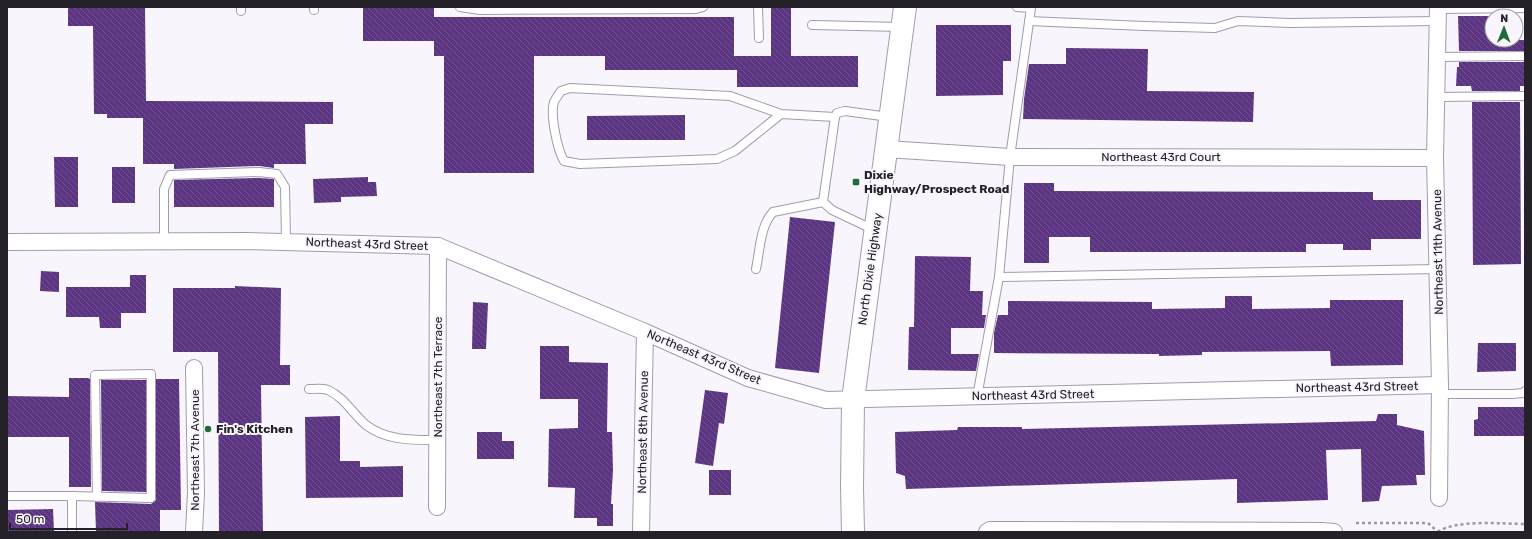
<svg xmlns="http://www.w3.org/2000/svg" width="1532" height="539" font-family="Rubik,sans-serif">
<style>
.building{fill:url(#building-back-hatch)}
.lines{fill:none;stroke-linecap:round;stroke-linejoin:round}
.service-casing{stroke:#a39bad;stroke-width:10}
.minor-casing{stroke:#a39bad;stroke-width:18}
.secondary-casing{stroke:#a39bad;stroke-width:24}
.path{stroke:#9c99a0;stroke-width:2.5;stroke-dasharray:3 3;stroke-linecap:butt}
.service{stroke:#fff;stroke-width:8}
.minor{stroke:#fff;stroke-width:16}
.secondary{stroke:#fff;stroke-width:22}
.poi-dot{fill:#226a37;stroke:#f8f5fd;stroke-width:1.5}
.labels{text-anchor:middle;stroke-width:4;stroke-linejoin:round;paint-order:stroke}
.street-label{font-size:12px;fill:#242128;stroke:#f8f5fd}
.poi-label{font-size:12px;font-weight:bold;fill:#242128;stroke:#f8f5fd;text-anchor:start}
</style>
<defs>
<pattern id="building-back-hatch" width="6" height="6" patternUnits="userSpaceOnUse"><rect width="6" height="6" fill="#5b3581"/><path d="M-1 5l2 2M0 0l6 6M5-1l2 2" fill="none" stroke="#6f508d"/></pattern>
</defs>
<rect width="100%" height="100%" fill="#f8f5fd"/>
<g class="building">
<polygon points="68,7 145,7 146,101 333,102 333,124 305,124 306,164 274,164 274,168 259,166 174,169 174,164 143,164 143,118 107,118 107,114 94,114 93,26 68,26"/>
<polygon points="363,7 434,7 434,17 734,17 734,56 771,56 771,7 791,7 791,56 858,56 858,87 737,87 737,70 605,70 605,56 534,56 534,173 444,173 444,56 434,56 434,41 363,41"/>
<polygon points="1458,16 1492,16 1492,40 1525,40 1525,51 1459,51"/>
<polygon points="936,25 1011,25 1011,61 1003,61 1003,95 936,96"/>
<polygon points="1066,48 1148,49 1147,91 1254,92 1253,122 1023,119 1024,99 1029,64 1066,64"/>
<polygon points="1459,62 1525,62 1525,86 1520,86 1520,91 1472,91 1471,86 1456,86 1457,67 1459,67"/>
<polygon points="1472,102 1520,102 1521,264 1473,265"/>
<polygon points="685,115 685,140 587,140 587,116"/>
<polygon points="54,157 78,157 78,207 55,207"/>
<rect x="112" y="167" width="23" height="36"/>
<polygon points="368,177 368,182 376,182 377,196 341,197 341,202 314,203 313,179"/>
<polygon points="259,178 274,179 274,207 174,207 174,180"/>
<polygon points="1024,183 1054,183 1054,191 1373,192 1373,200 1421,200 1421,239 1371,239 1371,250 1343,250 1343,244 1306,244 1306,252 1090,252 1090,237 1049,237 1049,263 1024,263"/>
<polygon points="790,217 835,222 819,373 775,368"/>
<polygon points="915,256 971,257 970,291 983,291 982,315 986,315 984,328 951,328 951,354 979,354 976,371 908,370 909,327 914,327"/>
<polygon points="41,271 59,272 59,292 40,291"/>
<polygon points="130,275 146,275 146,313 121,313 121,328 100,328 99,317 66,317 66,287 130,287"/>
<polygon points="235,286 281,288 280,365 290,365 290,385 261,385 263,532 219,532 218,352 173,352 173,288 235,288"/>
<polygon points="1225,296 1252,296 1252,309 1330,308 1330,300 1403,300 1403,365 1331,366 1330,351 1202,352 1202,355 1159,356 1159,354 994,353 994,333 998,315 1008,315 1008,301 1152,302 1152,309 1225,308"/>
<polygon points="473,302 488,303 486,349 472,349"/>
<polygon points="1478,343 1516,343 1516,371 1477,372"/>
<polygon points="540,346 569,346 569,362 608,363 607,432 612,432 613,470 611,504 613,504 613,526 597,526 597,518 574,518 575,488 548,487 549,429 578,428 578,399 540,399"/>
<polygon points="69,378 88,378 90,379 91,487 69,487 69,437 7,437 7,396 69,397"/>
<polygon points="156,379 179,379 181,510 160,510 160,532 96,532 95,502 151,504 156,500"/>
<polygon points="101,380 146,380 146,492 102,491"/>
<polygon points="705,390 728,393 724,424 719,423 713,466 695,463"/>
<polygon points="1478,407 1525,407 1525,436 1474,436 1474,420 1478,419"/>
<polygon points="1378,414 1397,414 1397,425 1424,431 1425,475 1416,475 1417,485 1382,486 1379,501 1362,502 1361,449 1326,450 1328,500 1237,503 1237,479 906,489 905,476 896,473 895,432 957,430 958,427 1022,427 1022,429 1376,421"/>
<polygon points="340,416 340,461 360,461 360,467 403,466 403,497 306,498 305,417"/>
<polygon points="477,432 502,432 502,441 514,441 514,459 477,459"/>
<rect x="709" y="470" width="22" height="25"/>
<polygon points="53,509 54,532 7,532 7,510"/>
</g>
<g class="lines">
<defs>
<g id="service">
<polyline points="460,7 480,10 696,9 703,7"/>
<polyline points="758,7 759,38"/>
<polyline points="1017,7 1031,8 1010,157 999,277 1438,269"/>
<polyline points="1438,9 1525,8"/>
<polyline points="314,10 314,7"/>
<polyline points="241,11 241,7"/>
<polyline points="1029,21 1144,26 1215,28 1238,21 1290,23 1438,21"/>
<polyline points="812,25 901,27"/>
<polyline points="1437,57 1525,56"/>
<polyline points="1437,97 1525,96"/>
<path d="M781,114L730,96L570,88L561,91C559,94 556,98 554,102C550,114 557,149 564,161L580,164L717,159L735,151L781,114L835,117"/>
<polyline points="823,202 835,117 837,113 845,111 889,117"/>
<polyline points="164,242 164,189 170,175 259,172 277,174 285,187 286,242"/>
<path d="M756,269C760,250 760,226 773,212L823,202L832,210L874,230"/>
<path d="M309,389C315,389 322,388 328,390C344,397 353,414 366,425C387,441 413,440 437,440"/>
<polyline points="1440,394 1512,394 1523,393 1525,391"/>
<polyline points="977,397 999,277"/>
<polyline points="7,496 72,496 72,532"/>
<polyline points="72,496 151,498 151,374 95,375 97,497"/>
</g>
<g id="minor">
<polyline points="1438,7 1435,158 1440,385 1439,498"/>
<polyline points="886,149 1010,157 1435,158"/>
<polyline points="7,242 246,241 438,246 645,332 748,378 826,400 1440,385"/>
<polyline points="194,368 196,493 194,532"/>
<polyline points="437,507 438,246"/>
<polyline points="641,532 645,332"/>
<polyline points="987,532 990,530 1322,531 1334,532"/>
</g>
<polyline id="secondary" points="853,532 852,488 853,400 905,7"/>
</defs>
<use href="#service" class="service-casing"/>
<use href="#minor" class="minor-casing"/>
<use href="#secondary" class="secondary-casing"/>
<g class="path">
<polyline points="1356,523 1428,523 1438,532"/>
<path d="M1438,532C1455,519 1504,524 1525,524"/>
</g>
<use href="#service" class="service"/>
<use href="#minor" class="minor"/>
<use href="#secondary" class="secondary"/>
</g>
<g class="poi-dot">
<rect x="852" y="178" width="8" height="8" rx="2"/>
<circle cx="208" cy="429" r="4"/>
</g>
<g class="labels">
<g class="street-label">
<text x="1161" y="161">Northeast 43rd Court</text>
<text transform="translate(367 244) rotate(2)" y="4">Northeast 43rd Street</text>
<text transform="translate(1438 252) rotate(-91)" y="4">Northeast 11th Avenue</text>
<text transform="translate(870 269) rotate(-82)" y="4">North Dixie Highway</text>
<text transform="translate(704 357) rotate(23)" y="4">Northeast 43rd Street</text>
<text transform="translate(438 377) rotate(-90)" y="4">Northeast 7th Terrace</text>
<text transform="translate(1357 387) rotate(-1)" y="4">Northeast 43rd Street</text>
<text transform="translate(1033 395) rotate(-1)" y="4">Northeast 43rd Street</text>
<text transform="translate(643 432) rotate(-89)" y="4">Northeast 8th Avenue</text>
<text transform="translate(195 450) rotate(-90)" y="4">Northeast 7th Avenue</text>
</g>
<g class="poi-label">
<text x="864" y="179">Dixie<tspan x="864" dy="14">Highway/Prospect Road</tspan></text>
<text x="216" y="433">Fin's Kitchen</text>
</g>
</g>
<rect width="1532" height="539" fill="none" stroke="#242128" stroke-width="16"/>
<g transform="translate(1504 28) rotate(1)"><circle r="19" fill="#f8f5fd" stroke="#a3a0a8"/>
<path d="M0-3L7 15L0 10L-7 15Z" fill="#226a37"/>
<text y="-6" font-size="11" font-weight="bold" text-anchor="middle" fill="#242128">N</text>
</g>
<path d="M10 523v6h117v-6" fill="none" stroke="#242128" stroke-width="2"/>
<text x="16" y="523" font-size="12" fill="#242128" stroke="#f8f5fd" stroke-width="3" paint-order="stroke">50 m</text>
</svg>
